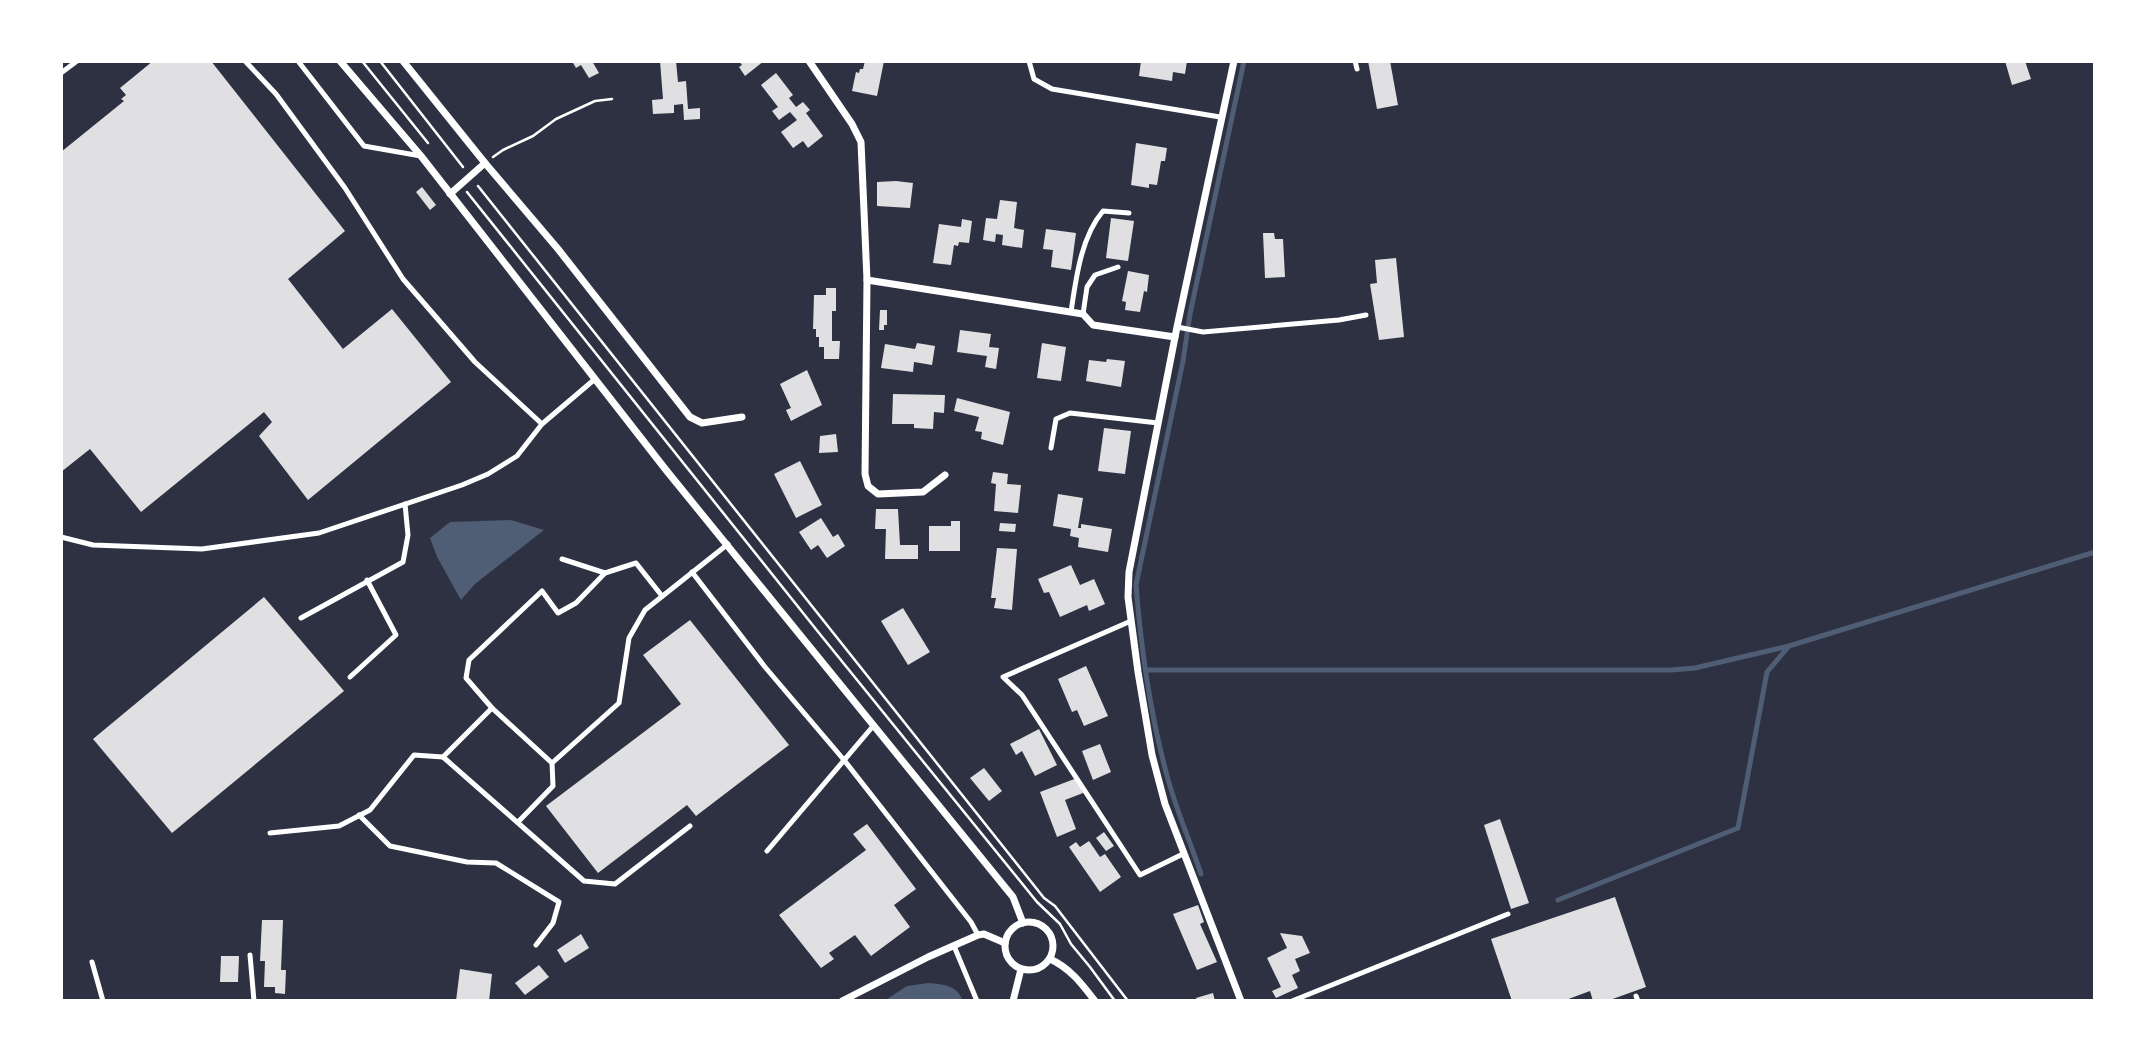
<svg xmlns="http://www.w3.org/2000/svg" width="2156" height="1062" font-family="'Open Sans',sans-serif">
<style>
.water{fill:#4f5d75}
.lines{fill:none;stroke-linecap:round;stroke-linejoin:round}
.stream{stroke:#4f5d75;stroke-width:5}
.building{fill:#e0e0e3}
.path{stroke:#fff;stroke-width:2.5}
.service{stroke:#fff;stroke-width:5}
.minor{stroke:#fff;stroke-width:7}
</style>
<rect width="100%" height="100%" fill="#2d3142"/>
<g class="water">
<polygon points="511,520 544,530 475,584 461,600 437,557 430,538 450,522"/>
<path d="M928,983C943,984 957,985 963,1001H884L907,986Z"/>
</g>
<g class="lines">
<g class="stream">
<polyline points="1147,670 1671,670 1695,668 1789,646 2095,552"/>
<path d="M1201,874C1190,841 1175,807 1166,772C1150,712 1141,648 1136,585L1183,361L1190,314L1244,61"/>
<polyline points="1558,900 1738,828 1767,672 1789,646"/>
</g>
</g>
<g class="building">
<polygon points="153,61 211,61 345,231 288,279 343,349 392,309 451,382 308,500 259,436 272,422 264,412 141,512 90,449 61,472 61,152 124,101 121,99 126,95 120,88"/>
<polygon points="572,61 592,61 599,73 589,78 581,65 576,68"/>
<polygon points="660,61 676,61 678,82 686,81 688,109 700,108 700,119 684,120 683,104 674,105 674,113 653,114 652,100 663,99"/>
<polygon points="739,61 764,61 745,76 739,67 742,65"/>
<polygon points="865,61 884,61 877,96 852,91 856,72 859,73 860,69 863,69"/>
<polygon points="1141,61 1187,61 1185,74 1173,72 1172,81 1139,76"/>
<polygon points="1368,61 1390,61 1398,105 1377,109"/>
<polygon points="2005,61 2025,61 2031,79 2012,85"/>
<polygon points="776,73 793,95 789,98 796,107 803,102 810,110 806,113 823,136 808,148 803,141 793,148 781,132 797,120 790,112 779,120 772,111 778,107 761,85"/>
<polygon points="1136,143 1167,148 1165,161 1161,161 1157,185 1149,184 1149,188 1131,185"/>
<polygon points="896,181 913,183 910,208 877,206 877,182"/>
<polygon points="422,187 436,205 430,210 416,192"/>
<polygon points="1000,200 1017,202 1014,228 1024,230 1022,248 1002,245 1003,235 996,234 995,242 983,240 986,218 997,219"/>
<polygon points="1111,218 1134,221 1128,261 1106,258"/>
<polygon points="962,219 972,221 969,243 959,242 958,246 954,245 951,265 933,263 939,224 961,227"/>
<polygon points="1046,229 1076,233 1071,270 1051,267 1053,250 1043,249"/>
<polygon points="1263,233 1274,233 1275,239 1283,239 1285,277 1265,278"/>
<polygon points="1396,258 1404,337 1379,340 1370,284 1377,283 1375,260"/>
<polygon points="1128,271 1149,275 1147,292 1144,291 1140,312 1125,310 1126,302 1122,301"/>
<polygon points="826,288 836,288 836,311 832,311 832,341 840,341 839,359 824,359 824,347 819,347 819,337 816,337 816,329 813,329 814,295 826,295"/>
<polygon points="880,310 887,310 887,325 884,325 884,330 879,330"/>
<polygon points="960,330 991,334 989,347 999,348 996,369 985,367 987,356 957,352"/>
<polygon points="917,343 935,346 932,365 914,362 913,372 881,368 885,344 915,349"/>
<polygon points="1042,343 1066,347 1061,381 1037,378"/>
<polygon points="1107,359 1125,361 1121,387 1086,381 1089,360 1106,362"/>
<polygon points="807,370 822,405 791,421 786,410 791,408 780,384"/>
<polygon points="893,394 945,395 944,413 934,412 933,429 914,428 914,424 892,424"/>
<polygon points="957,398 1010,412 1003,445 981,439 982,432 975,431 979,417 954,411"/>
<polygon points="1104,428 1131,431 1125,474 1098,471"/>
<polygon points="836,434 838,452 819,453 820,436"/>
<polygon points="800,461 822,505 796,518 774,474"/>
<polygon points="993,472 1008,474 1007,484 1021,485 1018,513 994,511 996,484 991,483"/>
<polygon points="1058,494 1083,498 1078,528 1081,528 1081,524 1112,529 1108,552 1078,547 1079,538 1070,536 1071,529 1053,526"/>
<polygon points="876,509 898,509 900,545 918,545 918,559 885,559 886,529 875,529"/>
<polygon points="821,518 833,537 838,534 845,546 827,558 818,545 811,550 799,532"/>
<polygon points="951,521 960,521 960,551 929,551 929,526 951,526"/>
<polygon points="1000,523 1016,524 1015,532 999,531"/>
<polygon points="997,548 1017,549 1012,610 994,608 996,598 991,598"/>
<polygon points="1071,565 1080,585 1094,579 1105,604 1089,611 1087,605 1060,617 1049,592 1044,593 1038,579"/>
<polygon points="264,597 344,691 172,833 93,739"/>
<polygon points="903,608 930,652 908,665 881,621"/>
<polygon points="690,620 789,745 696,816 687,805 598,873 546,806 681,704 643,655"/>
<polygon points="1086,666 1108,716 1084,726 1077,710 1072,712 1058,679"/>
<polygon points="1039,729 1057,765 1035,776 1022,751 1016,755 1010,744"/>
<polygon points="1100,744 1111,772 1093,780 1082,751"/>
<polygon points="984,768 1002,791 989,801 970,778"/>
<polygon points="1077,778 1083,793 1065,800 1076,829 1057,837 1040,792"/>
<polygon points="1500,819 1529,903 1511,909 1484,825"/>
<polygon points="867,824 916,889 894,905 910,927 871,956 855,935 829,953 834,959 821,968 779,915 866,850 853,834"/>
<polygon points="1104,832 1114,846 1106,851 1096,838"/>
<polygon points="1089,841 1100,857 1105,854 1121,877 1100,892 1069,847 1076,842 1080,847"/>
<polygon points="1615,897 1646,987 1607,1001 1593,1001 1590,991 1563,1001 1512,1001 1491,939"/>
<polygon points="1198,905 1204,922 1200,924 1217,962 1197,970 1173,914"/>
<polygon points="262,920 283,920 281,970 286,970 285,994 275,993 275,987 264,987 265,961 260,961"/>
<polygon points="1280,933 1302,936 1310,953 1295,959 1300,971 1292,975 1298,988 1276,998 1272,991 1281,987 1267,958 1287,948"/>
<polygon points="581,934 589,948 565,963 557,950"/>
<polygon points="221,956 239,956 238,982 220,982"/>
<polygon points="539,965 549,977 525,995 515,983"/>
<polygon points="460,969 492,974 489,1001 456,1001"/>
<polygon points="1213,993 1215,1001 1197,1001 1196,998"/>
</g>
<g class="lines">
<g class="path">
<polyline points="362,61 428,143"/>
<polyline points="380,61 463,167"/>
<polyline points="493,157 503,150 533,136 556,119 595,101 612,99"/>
<polyline points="478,186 1044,898 1055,906 1128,1001"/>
<polyline points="467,192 819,633 1037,902 1060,924 1071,944 1090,967 1115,1001"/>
</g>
<g class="service">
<polyline points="245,61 276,94 345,188 403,279 475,362 542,424 595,379"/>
<polyline points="298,61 364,146 421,156"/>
<polyline points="1029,61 1034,79 1052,89 1220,117"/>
<polyline points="1355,61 1357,69"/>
<polyline points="61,73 77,61"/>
<path d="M1071,312C1076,278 1081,237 1103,211L1129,213"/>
<polyline points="1083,314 1087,287 1095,275 1118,267"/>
<polyline points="1177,327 1203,332 1339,320 1366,315"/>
<polyline points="1051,448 1056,419 1070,413 1158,423"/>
<polyline points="61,537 93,545 202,549 319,533 462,485 488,474 517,456 542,424"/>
<polyline points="562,559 605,573 636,563 662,596"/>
<polyline points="692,572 765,667 844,760 971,922 978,935"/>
<polyline points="301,618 403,562 408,535 405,504"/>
<polyline points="1131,621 1003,677 1022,695 1140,875 1183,854"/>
<polyline points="350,677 396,635 367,580"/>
<polyline points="492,708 466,678 469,660 542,591 558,613 576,603 605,573"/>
<polyline points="443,757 492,708 552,763 619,703 629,638 645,610 728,544"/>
<polyline points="359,815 390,846 467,862 496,863 559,902 553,923 536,945"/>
<polyline points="518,822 553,786 552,763"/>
<polyline points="270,833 339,826 370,810 414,755 443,757 584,881 615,884 690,826"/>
<polyline points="767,851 874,725"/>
<polyline points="954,946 977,1001"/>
<polyline points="250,955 254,1001"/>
<polyline points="92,962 103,1001"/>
<polyline points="1636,996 1638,1001"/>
<polyline points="1292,1001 1508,914"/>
</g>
<g class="minor">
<polyline points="340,61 421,156 666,470 1013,897 1023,923"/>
<polyline points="403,61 485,163 558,249 690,417 702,423 742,417"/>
<polyline points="809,61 852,124 861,142 867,280 1083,314 1093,325 1175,337"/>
<polyline points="1234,61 1177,327 1129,572 1128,597 1138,672 1152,755 1165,804 1241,1001"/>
<polyline points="450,194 485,163"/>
<polyline points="867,280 865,474 868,486 878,494 923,492 945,475"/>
<circle cx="1029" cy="946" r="24"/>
<path d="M1050,959C1070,968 1082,984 1095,1001"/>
<polyline points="842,1001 928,957 978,935 984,934 1005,943"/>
<polyline points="1013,1001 1021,969"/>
</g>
</g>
<rect width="2156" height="1062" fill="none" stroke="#ffffff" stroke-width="126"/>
</svg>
